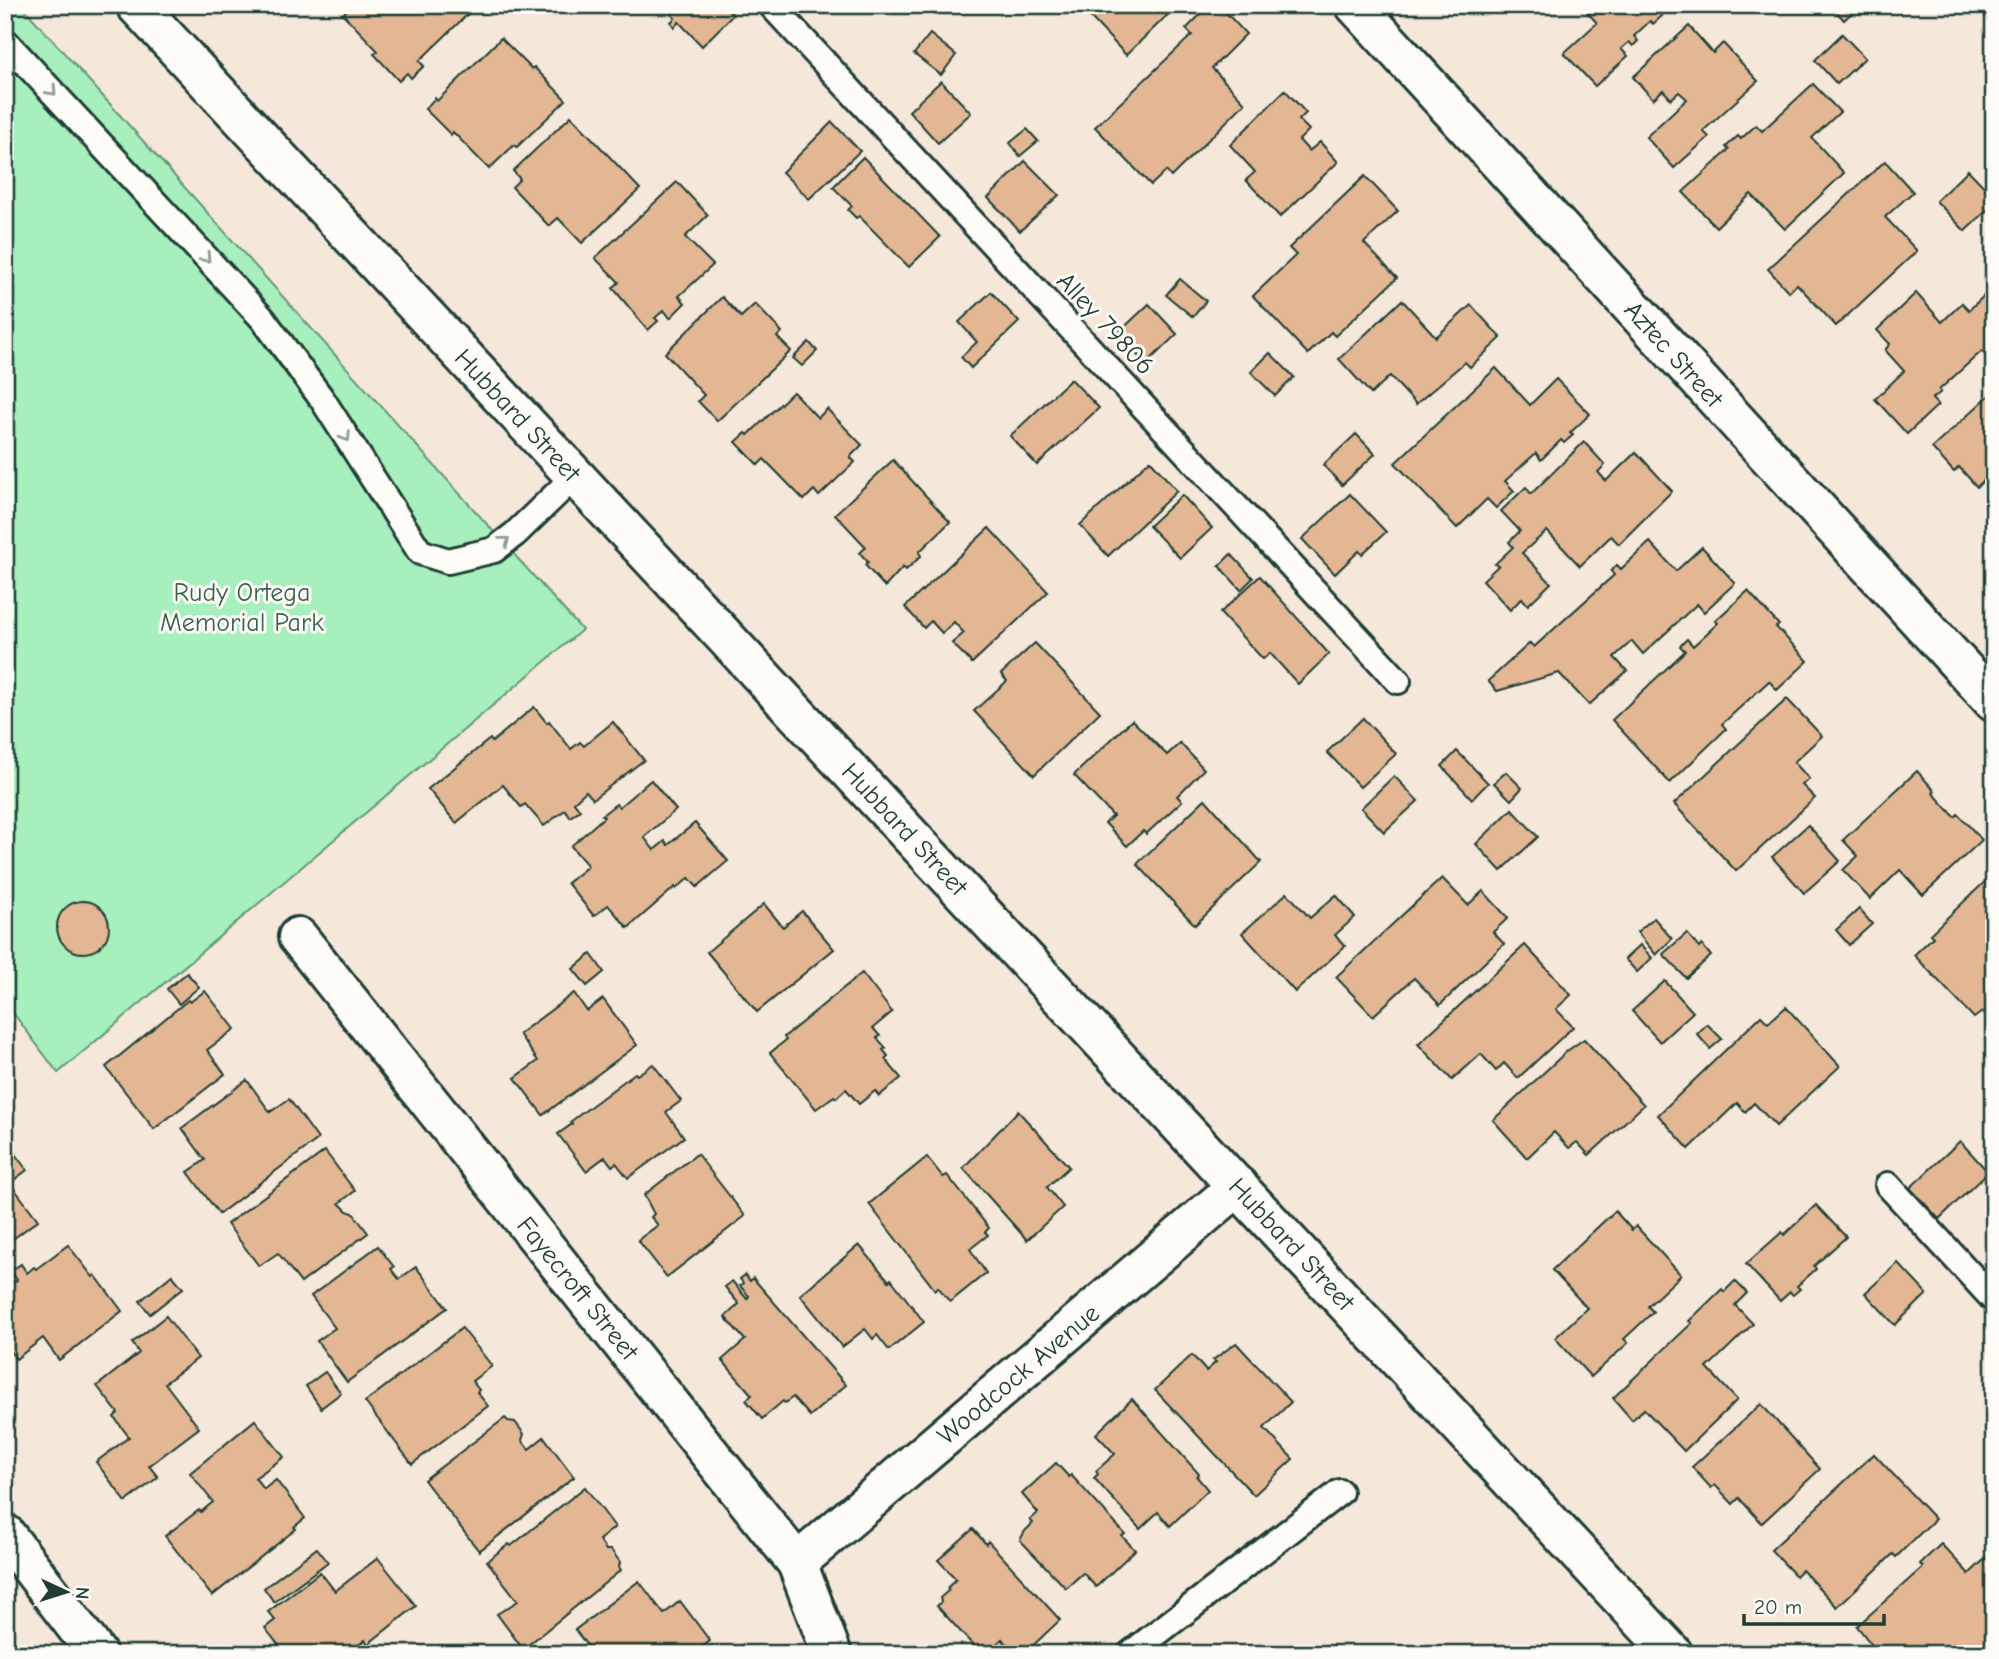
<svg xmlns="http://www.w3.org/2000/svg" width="1999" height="1659" font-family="'Comic Neue',sans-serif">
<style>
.green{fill:#a7efbd;stroke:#639678;stroke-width:2}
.building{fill:#e3b793;stroke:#1f3d34;stroke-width:2}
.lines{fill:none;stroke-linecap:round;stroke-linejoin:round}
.lane-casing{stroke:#1f3d34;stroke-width:30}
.street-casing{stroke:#1f3d34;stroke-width:44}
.secondary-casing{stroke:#1f3d34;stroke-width:44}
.lane{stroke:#fdfcf7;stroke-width:24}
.street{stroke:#fdfcf7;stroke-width:38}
.secondary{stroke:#fdfcf7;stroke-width:38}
.oneway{stroke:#8e9c96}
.labels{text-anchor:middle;stroke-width:6;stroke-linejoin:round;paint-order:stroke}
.street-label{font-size:26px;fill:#1f3d34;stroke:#fdfcf7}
.park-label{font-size:26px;fill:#3a614f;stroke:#fdfcf7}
</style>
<rect width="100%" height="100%" fill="#f5e7d9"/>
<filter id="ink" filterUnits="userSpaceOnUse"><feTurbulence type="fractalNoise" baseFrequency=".0143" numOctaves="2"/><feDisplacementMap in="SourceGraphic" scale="14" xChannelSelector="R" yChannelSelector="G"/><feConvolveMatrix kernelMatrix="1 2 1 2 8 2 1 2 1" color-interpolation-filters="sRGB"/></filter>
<g filter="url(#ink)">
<polygon class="green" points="5,5 21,5 582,630 58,1073 5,1002"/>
<g class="building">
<polygon points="352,5 465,5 471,11 419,61 424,66 411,78 407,73 399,81 374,54 378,51 343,14"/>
<polygon points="680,5 724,5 733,15 702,46 679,22 674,27 671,22 675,18 671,14"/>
<polygon points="1079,5 1178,5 1126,55"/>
<polygon points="1210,5 1219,5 1246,34 1212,68 1245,103 1171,177 1166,171 1151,185 1095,127 1192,35 1186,29"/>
<polygon points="1581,5 1667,5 1659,13 1662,16 1653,24 1650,21 1634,36 1638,41 1633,46 1629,42 1621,49 1628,56 1595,86 1564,53 1597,23"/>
<polygon points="1830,5 1860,5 1844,20"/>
<polygon points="1975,5 1994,5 1994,20 1991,22"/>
<polygon points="1689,26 1713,53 1723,43 1758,81 1703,131 1709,137 1674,168 1646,137 1687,99 1679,92 1671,99 1663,90 1653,99 1633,77"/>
<polygon points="930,34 956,55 941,75 914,54"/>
<polygon points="1842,34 1865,58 1837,84 1815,60"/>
<polygon points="501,38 532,69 534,67 566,100 517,147 514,145 489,169 453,132 451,135 425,109 435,98 437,101"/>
<polygon points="941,81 971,113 938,143 909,111"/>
<polygon points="1813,84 1840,112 1812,138 1844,173 1785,229 1751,194 1716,227 1683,192 1729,150 1726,147 1738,136 1741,139 1756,125 1762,131"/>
<polygon points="1285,90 1306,113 1299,120 1309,130 1299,140 1309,151 1320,142 1338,162 1280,217 1246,180 1255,172 1230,145"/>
<polygon points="571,116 640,189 582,243 558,218 549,226 512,187 520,179 513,171"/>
<polygon points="832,122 860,151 809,199 782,172"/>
<polygon points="1027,129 1038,141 1020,156 1010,143"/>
<polygon points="863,157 940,237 909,267 859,216 856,218 848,210 852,206 833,187"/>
<polygon points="1025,161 1059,195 1020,231 988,198"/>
<polygon points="1885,161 1913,192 1885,217 1917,251 1836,326 1797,284 1789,292 1768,269"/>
<polygon points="1968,170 1994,197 1994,204 1965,231 1936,201"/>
<polygon points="1365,176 1398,211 1364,243 1397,278 1335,336 1331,332 1308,354 1253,296 1296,255 1289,248"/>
<polygon points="677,182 708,215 685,237 713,265 679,296 685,303 670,318 664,310 655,318 658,321 648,330 613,288 619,282 595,258"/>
<polygon points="1180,279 1206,301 1193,317 1166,295"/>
<polygon points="1993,287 1994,351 1987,357 1982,351 1939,390 1941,392 1932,399 1938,405 1907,434 1875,399 1904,371 1885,350 1890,344 1877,330 1916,293 1942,322 1962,303 1969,310"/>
<polygon points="991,292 1019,322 971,368 961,357 977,342 959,322"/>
<polygon points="722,297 741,317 755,304 782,332 777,337 791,351 717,421 698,401 704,395 665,353"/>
<polygon points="1402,300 1436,337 1471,305 1501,338 1470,367 1465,362 1416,404 1390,376 1371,394 1339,359"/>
<polygon points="1149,304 1177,334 1146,364 1117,334"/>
<polygon points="809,342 817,351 802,366 793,358"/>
<polygon points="1270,353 1294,377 1275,396 1251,372"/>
<polygon points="1496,368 1530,405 1556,379 1590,414 1570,433 1573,435 1564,443 1561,440 1541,460 1536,453 1505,481 1514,491 1496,508 1487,499 1457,528 1395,463"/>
<polygon points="1071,379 1099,408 1037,465 1010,436"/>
<polygon points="1994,391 1994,486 1986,478 1977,487 1959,467 1954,472 1932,448"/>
<polygon points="793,392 818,418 827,409 862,445 850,457 855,462 819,496 814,490 804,500 764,459 758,465 736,442 746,433 748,435"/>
<polygon points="1356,434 1375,454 1342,485 1323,465"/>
<polygon points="1584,442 1605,465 1598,472 1606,481 1636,452 1672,491 1619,544 1611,536 1580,566 1547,531 1522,553 1551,583 1528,605 1522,598 1510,610 1483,580 1498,566 1495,564 1513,547 1509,542 1520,531 1501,511 1526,487 1531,494"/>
<polygon points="893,460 950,522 919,552 921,556 906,570 903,567 885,587 865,565 868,562 860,553 866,547 835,514"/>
<polygon points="1150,460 1177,491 1108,556 1080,525"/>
<polygon points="1350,494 1386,532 1362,554 1359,551 1335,574 1302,539"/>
<polygon points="1182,495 1212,528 1180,558 1149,526"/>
<polygon points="989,528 1048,592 972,663 952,643 964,633 954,622 942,633 931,621 924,628 905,607"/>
<polygon points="1650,542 1676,571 1702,547 1735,583 1704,612 1697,604 1643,654 1632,641 1614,657 1627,671 1589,705 1559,673 1497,691 1488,681 1530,643 1534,647 1614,575 1611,571 1617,565 1621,569"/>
<polygon points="1231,554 1253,578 1241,590 1219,566"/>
<polygon points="1260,576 1329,654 1298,684 1270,653 1263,659 1220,613"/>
<polygon points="1748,591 1779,625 1776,627 1808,661 1777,690 1769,681 1722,724 1726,729 1670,783 1612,720 1685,651 1680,646 1687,639 1693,646 1718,623 1715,621"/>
<polygon points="1035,643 1100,712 1034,775 974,711 1007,681 1001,674"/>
<polygon points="1787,699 1822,736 1794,762 1809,779 1802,785 1815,798 1736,871 1674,804"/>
<polygon points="534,707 547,723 549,721 571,749 580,742 584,746 613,722 644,760 593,799 586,791 574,802 580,810 570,817 565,810 544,826 525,804 521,807 503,785 456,823 428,789 490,739 492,742"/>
<polygon points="1363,718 1396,754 1360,787 1327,752"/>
<polygon points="1132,720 1167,755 1180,743 1204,769 1177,796 1182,801 1146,834 1143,831 1127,846 1105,823 1113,816 1074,775"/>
<polygon points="1457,751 1488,783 1472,799 1442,766"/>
<polygon points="1917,771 1935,791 1933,793 1955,817 1958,814 1982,840 1923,895 1900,870 1870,899 1843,870 1858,856 1843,840"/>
<polygon points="1506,772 1522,788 1511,800 1494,783"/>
<polygon points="1394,776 1418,801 1384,832 1361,808"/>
<polygon points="651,780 676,810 644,837 654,850 665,841 668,845 695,823 728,861 697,887 689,878 676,889 675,887 628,928 608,905 594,916 567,883 588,866 571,846 604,817 602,815 616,804 619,807"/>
<polygon points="1205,799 1261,862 1195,925 1137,864"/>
<polygon points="1512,809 1538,837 1501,871 1476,844"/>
<polygon points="1808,825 1840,861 1804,893 1772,857"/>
<polygon points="1994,873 1994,1005 1984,1014 1982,1012 1974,1018 1914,955 1933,937 1930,934"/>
<polygon points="1442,878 1468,905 1483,891 1508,918 1493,932 1504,944 1440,1005 1414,978 1373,1016 1336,977"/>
<polygon points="1287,893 1310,918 1336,895 1355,917 1335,935 1345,946 1295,992 1242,933"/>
<circle cx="83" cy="927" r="26"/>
<polygon points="764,904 783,927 802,911 834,949 757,1012 707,952"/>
<polygon points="1859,909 1872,924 1849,945 1836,930"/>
<polygon points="1654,918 1672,939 1656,955 1637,932"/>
<polygon points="1687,933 1699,948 1702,945 1711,956 1686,978 1663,954"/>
<polygon points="1525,945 1571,995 1556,1009 1573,1027 1518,1078 1504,1063 1496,1071 1481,1054 1452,1080 1418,1044"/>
<polygon points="1640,945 1652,958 1637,972 1625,959"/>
<polygon points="591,954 604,972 587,986 573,969"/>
<polygon points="187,973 199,987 179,1004 167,989"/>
<polygon points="862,973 892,1012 873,1028 880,1036 877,1038 886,1048 883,1050 888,1056 885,1059 901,1078 879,1096 875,1091 859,1104 846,1089 836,1098 834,1096 816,1109 770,1053 786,1040 784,1037"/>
<polygon points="1665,981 1693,1012 1660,1042 1632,1011"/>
<polygon points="205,991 235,1029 207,1050 225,1074 154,1129 106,1067 188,1000 190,1002"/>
<polygon points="574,993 587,1011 603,999 637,1045 543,1115 515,1078 538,1061 519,1034"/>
<polygon points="1786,1007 1840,1066 1776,1126 1754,1103 1745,1112 1737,1103 1689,1149 1658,1115 1761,1016 1768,1023"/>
<polygon points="1707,1024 1722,1039 1710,1049 1697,1034"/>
<polygon points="1584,1039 1644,1105 1589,1155 1577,1142 1569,1148 1554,1132 1527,1158 1493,1120 1567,1051"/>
<polygon points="653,1064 681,1101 666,1112 684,1137 628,1178 616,1163 612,1166 605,1157 586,1171 558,1134 572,1124 570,1122 635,1073 637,1075"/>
<polygon points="247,1080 270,1112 289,1099 318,1139 219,1214 188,1172 205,1160 182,1128"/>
<polygon points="1018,1111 1069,1167 1047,1187 1063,1207 1027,1240 963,1168"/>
<polygon points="5,1141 27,1170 10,1183 38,1220 5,1245"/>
<polygon points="1960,1141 1988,1172 1939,1219 1910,1188"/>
<polygon points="325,1151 355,1191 339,1203 347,1211 353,1213 368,1233 301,1283 278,1253 259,1266 227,1224"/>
<polygon points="697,1154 745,1216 667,1277 638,1240 658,1225 651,1217 654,1214 644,1195"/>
<polygon points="927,1157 943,1177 947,1175 989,1228 985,1232 988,1235 970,1249 986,1273 950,1302 938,1287 935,1290 869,1204"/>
<polygon points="1816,1205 1846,1237 1814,1266 1816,1269 1797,1286 1800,1289 1793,1295 1790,1292 1780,1301 1746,1264 1782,1232 1784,1235"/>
<polygon points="1615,1211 1632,1230 1636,1226 1681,1275 1648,1306 1653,1312 1624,1339 1628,1343 1591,1377 1555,1338 1587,1308 1552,1270"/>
<polygon points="68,1245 93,1277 95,1275 122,1311 59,1360 43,1338 16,1359 9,1350 5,1351 5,1289 17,1280 11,1271 21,1264 27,1273 34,1267 36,1269"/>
<polygon points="859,1245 889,1281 891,1279 924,1322 889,1350 877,1335 873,1339 865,1329 842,1347 800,1295"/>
<polygon points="378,1246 394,1267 391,1269 399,1279 416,1267 447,1308 347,1382 317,1341 335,1328 311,1296"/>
<polygon points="1898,1263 1927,1294 1895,1325 1865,1293"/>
<polygon points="172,1275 183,1288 150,1314 140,1301"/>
<polygon points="745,1275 750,1281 753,1278 846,1385 810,1416 793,1397 785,1403 783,1401 762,1419 746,1400 752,1395 722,1360 745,1340 725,1317 739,1304 725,1287 732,1281 747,1299 749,1296 740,1286 743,1283 740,1279"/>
<polygon points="1735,1281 1747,1293 1735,1305 1753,1324 1707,1368 1737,1400 1684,1451 1644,1409 1632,1420 1613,1398 1692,1323 1689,1321 1722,1289 1724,1292"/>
<polygon points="166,1316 198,1358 165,1383 199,1428 149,1466 158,1477 126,1502 96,1462 129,1437 114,1417 118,1413 97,1386 139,1353 132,1343"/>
<polygon points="462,1328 492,1366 472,1381 479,1390 477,1392 488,1406 412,1464 365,1402"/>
<polygon points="1236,1343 1291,1402 1264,1428 1293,1459 1254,1495 1155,1390 1192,1355 1206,1371 1216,1362 1213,1360"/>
<polygon points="325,1372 341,1393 321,1408 306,1386"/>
<polygon points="1132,1399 1199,1474 1197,1477 1208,1490 1170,1526 1158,1512 1140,1529 1094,1478 1098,1474 1096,1471 1115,1454 1096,1434"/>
<polygon points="1761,1404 1820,1469 1762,1523 1739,1498 1733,1504 1715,1485 1711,1488 1692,1467"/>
<polygon points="505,1418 508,1421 515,1422 524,1434 522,1440 529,1449 544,1437 574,1477 479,1551 424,1480"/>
<polygon points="255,1420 284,1457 255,1478 264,1489 276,1480 305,1518 294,1527 296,1529 212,1596 165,1536 199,1510 201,1512 213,1502 190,1473"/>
<polygon points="1874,1454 1935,1519 1896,1557 1893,1554 1837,1607 1802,1570 1796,1576 1771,1550"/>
<polygon points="1056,1463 1069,1477 1071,1475 1125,1534 1122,1536 1135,1550 1096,1587 1083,1573 1066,1588 1020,1540 1025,1531 1033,1523 1030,1520 1038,1513 1022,1494"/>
<polygon points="585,1487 615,1527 599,1540 606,1550 611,1550 620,1562 619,1567 621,1570 523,1649 497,1614 518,1601 487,1561 509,1544 511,1546"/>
<polygon points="973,1529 986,1544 988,1541 1060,1620 1024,1654 1015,1654 1002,1639 986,1654 981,1654 937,1606 941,1602 940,1598 949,1590 947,1588 956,1579 938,1560"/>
<polygon points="1941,1544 1969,1574 1989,1555 1994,1558 1994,1636 1975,1654 1964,1654 1960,1649 1955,1654 1879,1654 1857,1626 1923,1567 1920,1564"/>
<polygon points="317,1548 328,1562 274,1602 264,1588"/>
<polygon points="378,1558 416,1606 368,1644 365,1640 347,1654 285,1653 265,1628 275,1620 268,1612 320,1572 335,1591"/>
<polygon points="639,1581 664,1614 680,1601 710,1641 693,1654 594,1654 575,1630"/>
</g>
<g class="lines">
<defs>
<g id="lane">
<polyline points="771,5 1398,681"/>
<polyline points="5,41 263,319 322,399 420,552 448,561 494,550 515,534 575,476"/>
<polyline points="1888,1185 1994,1300"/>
<polyline points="1130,1654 1340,1492"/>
</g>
<g id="street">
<polyline points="1355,5 1994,702"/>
<polyline points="298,937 797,1563 832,1654"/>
<polyline points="5,1534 97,1654"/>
<polyline points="797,1563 1238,1186"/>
</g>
<polyline id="secondary" points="136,5 1673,1654"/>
</defs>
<use href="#lane" class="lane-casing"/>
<use href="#street" class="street-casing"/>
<use href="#secondary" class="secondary-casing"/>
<use href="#lane" class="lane"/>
<use href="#street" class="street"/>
<use href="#secondary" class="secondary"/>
</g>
<defs><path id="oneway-chevron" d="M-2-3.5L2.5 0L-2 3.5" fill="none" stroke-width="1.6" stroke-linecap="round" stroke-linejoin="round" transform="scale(1.75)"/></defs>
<g class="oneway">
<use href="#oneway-chevron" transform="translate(52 91) rotate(47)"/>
<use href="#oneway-chevron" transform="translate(206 258) rotate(47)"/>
<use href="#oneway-chevron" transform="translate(346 437) rotate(58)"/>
<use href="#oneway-chevron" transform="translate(505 541) rotate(-38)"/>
</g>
</g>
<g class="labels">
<g class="street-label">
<text transform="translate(1106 323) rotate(47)" y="9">Alley 79806</text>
<text transform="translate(1674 354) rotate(48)" y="9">Aztec Street</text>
<text transform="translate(518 415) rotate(47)" y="9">Hubbard Street</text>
<text transform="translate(905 829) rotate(47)" y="9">Hubbard Street</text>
<text transform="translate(1292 1244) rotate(47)" y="9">Hubbard Street</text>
<text transform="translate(578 1288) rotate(51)" y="9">Fayecroft Street</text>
<text transform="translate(1018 1374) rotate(-40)" y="9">Woodcock Avenue</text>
</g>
<g class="park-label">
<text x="242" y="601">Rudy Ortega<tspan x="242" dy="30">Memorial Park</tspan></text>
</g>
</g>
<rect width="1999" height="1659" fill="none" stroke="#fdfcf7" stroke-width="28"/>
<rect x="14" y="14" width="1971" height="1631" fill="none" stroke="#1f3d34" stroke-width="2.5" filter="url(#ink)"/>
<g transform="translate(66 1592) rotate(94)" stroke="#fdfcf7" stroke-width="5" paint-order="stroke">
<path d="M0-5L12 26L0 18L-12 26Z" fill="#1f3d34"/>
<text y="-10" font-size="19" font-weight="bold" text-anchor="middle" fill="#1f3d34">N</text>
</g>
<path d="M1744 1614v10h140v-10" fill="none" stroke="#1f3d34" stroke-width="3.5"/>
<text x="1754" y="1614" font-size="21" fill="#1f3d34" stroke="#fdfcf7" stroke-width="5" paint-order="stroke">20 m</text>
</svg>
